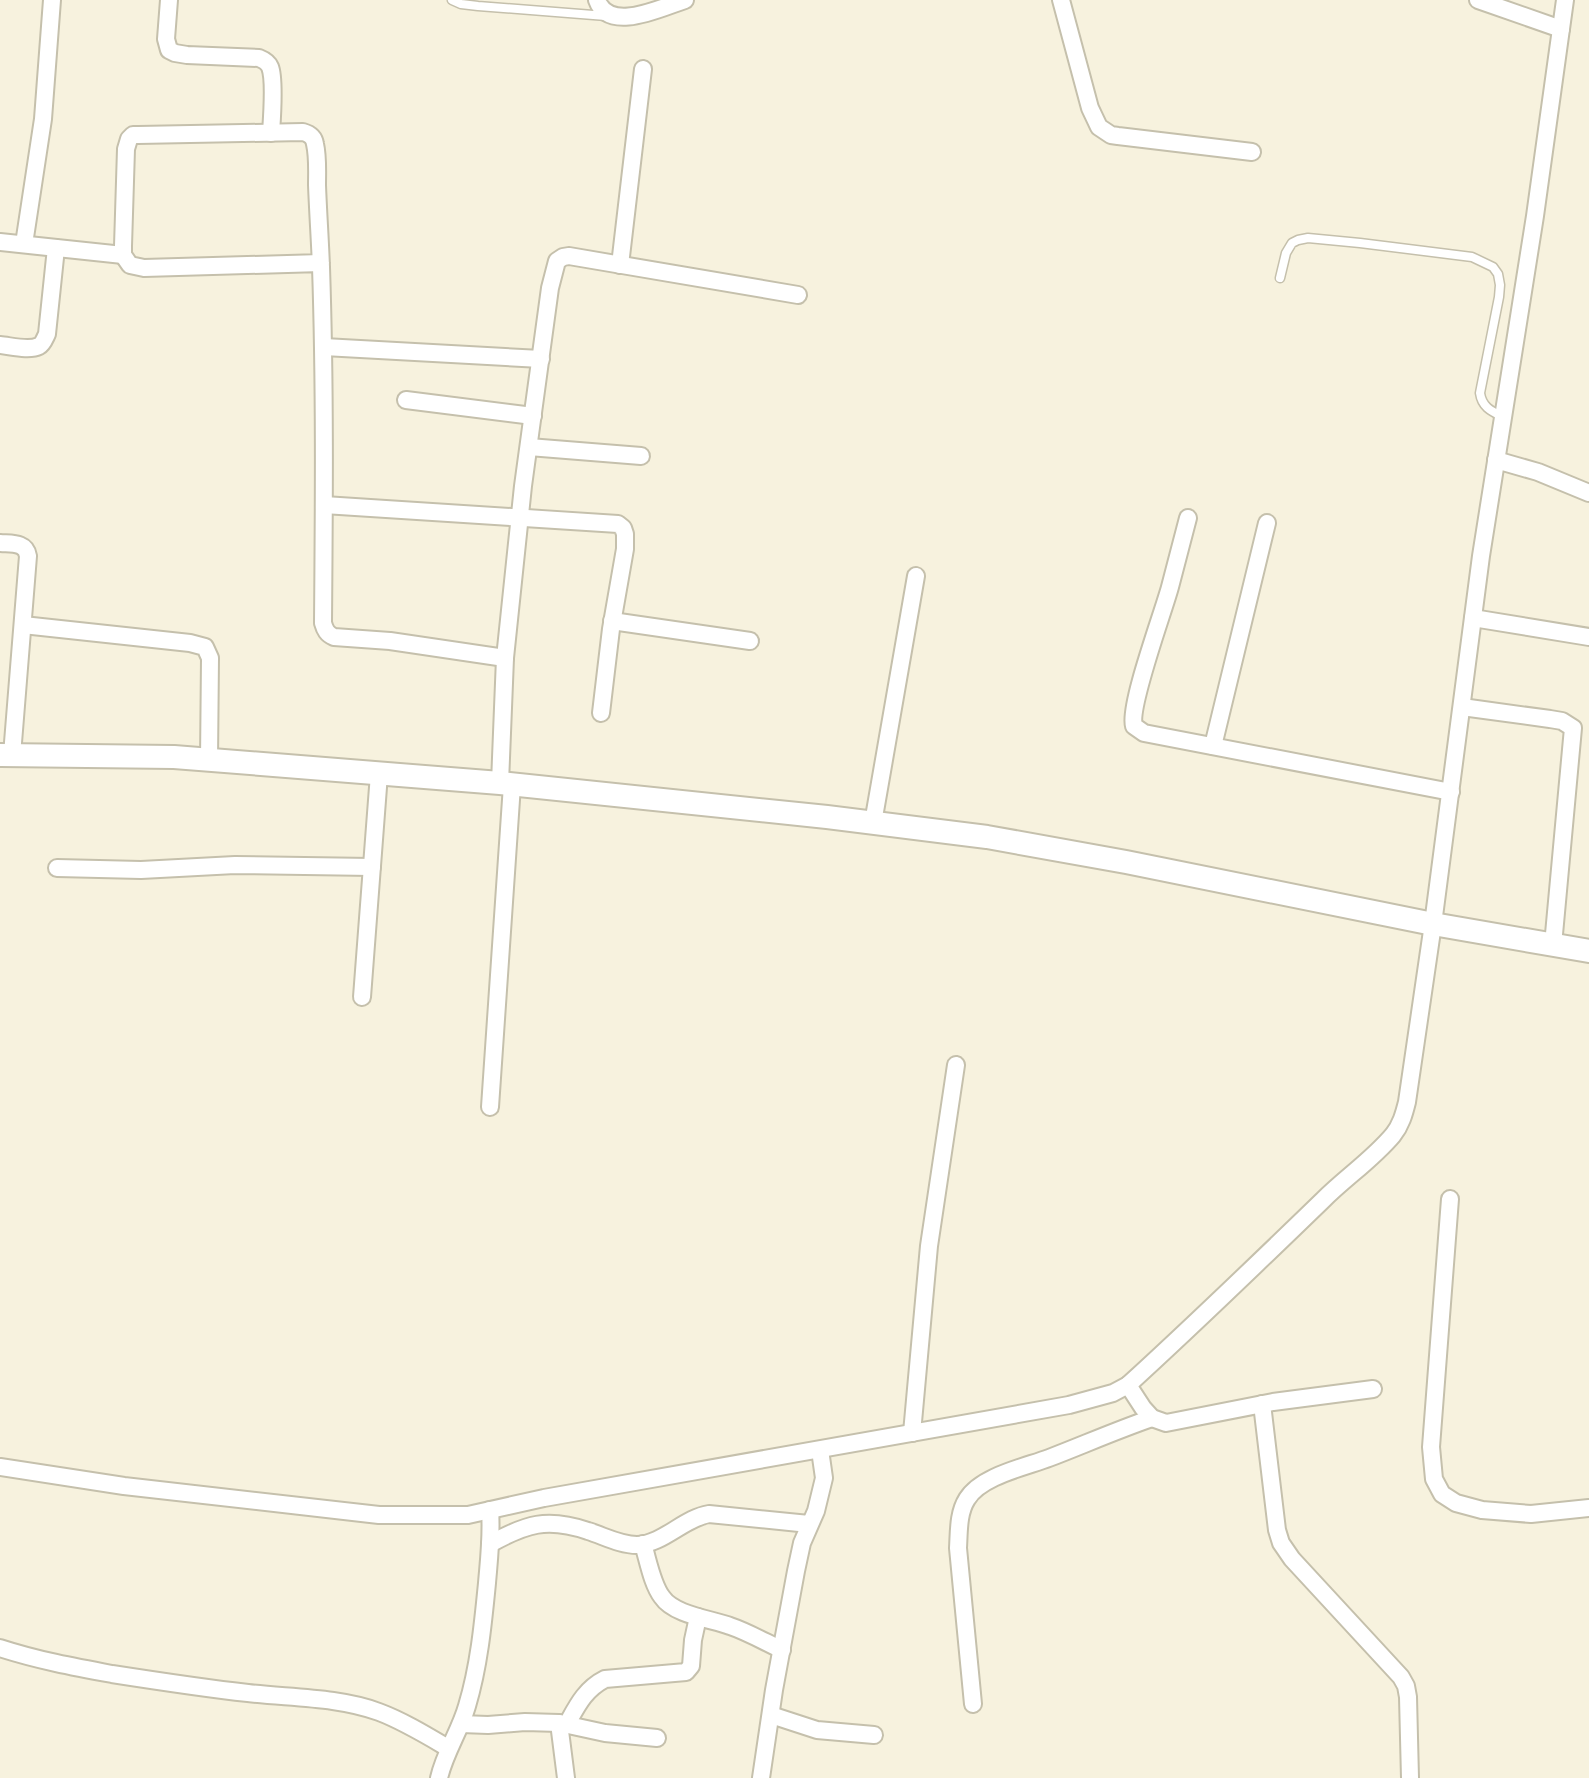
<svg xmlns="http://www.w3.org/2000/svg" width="1589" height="1778" font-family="'Crimson Pro',serif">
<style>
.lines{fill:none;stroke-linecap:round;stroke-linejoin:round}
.service-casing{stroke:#c5c0ac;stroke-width:11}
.minor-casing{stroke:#c5c0ac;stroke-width:20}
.secondary-casing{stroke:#c5c0ac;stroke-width:26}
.service{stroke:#fff;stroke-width:8}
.minor{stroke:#fff;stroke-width:16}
.secondary{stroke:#fff;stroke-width:22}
</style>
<rect width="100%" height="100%" fill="#f7f2de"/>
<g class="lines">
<defs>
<g id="service">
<polyline points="452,0 461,4 478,6 606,16"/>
<path d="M1280,278L1286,253L1292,243L1298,240L1308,238L1360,243L1472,257L1493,267L1498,274L1500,285L1499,297L1480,393C1482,407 1491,411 1503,417"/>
</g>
<g id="minor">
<path d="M169,0L166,39L169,50L175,53L187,55L259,58C264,60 268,62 270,67C275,79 272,118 271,133"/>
<path d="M597,0C609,34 662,7 685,0"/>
<polyline points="1061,0 1090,108 1099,127 1111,135 1118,136 1252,152"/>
<polyline points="1478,0 1561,29"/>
<polyline points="0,242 123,255"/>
<polyline points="24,244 43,119 52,0"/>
<path d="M321,263L144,268L130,265L123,255V246L126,149L129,139L133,135H138L303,132C310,134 314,137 315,144C318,157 317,172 317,185C318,212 320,240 321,267C325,386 324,504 323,623C325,630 327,634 334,637L390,641L505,658"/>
<polyline points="620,265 643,69"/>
<path d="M0,345C11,346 29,351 39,346C43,344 45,338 47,334L56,248"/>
<polyline points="324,347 541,359"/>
<polyline points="406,400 533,416"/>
<polyline points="529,447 641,456"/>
<polyline points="1496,460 1538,472 1589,493"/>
<polyline points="324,505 618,524 623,528 625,534 625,549 611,629 601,713"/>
<path d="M1188,518C1182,541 1176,564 1170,587C1163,613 1128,707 1134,726L1144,733L1451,792"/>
<path d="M0,543C12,544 26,542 28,556L12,755"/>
<polyline points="1473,618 1589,637"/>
<polyline points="612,621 750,641"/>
<polyline points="23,625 190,643 205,647 210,658 209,760"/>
<polyline points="1462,707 1550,719 1562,721 1573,728 1553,945"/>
<polyline points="1213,746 1267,523"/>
<polyline points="500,783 505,658 523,486 550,288 557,261 563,257 569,256 798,295"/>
<polyline points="873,823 916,576"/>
<polyline points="57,868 141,870 235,865 372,867"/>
<polyline points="362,997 379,774"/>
<polyline points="490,1107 512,785"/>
<polyline points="1450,1199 1431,1447 1434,1479 1442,1494 1456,1503 1482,1510 1531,1514 1589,1508"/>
<polyline points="1128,1385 1143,1408 1152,1418 1166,1423 1273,1402 1373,1389"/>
<polyline points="1262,1404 1277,1530 1281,1543 1292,1559 1401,1677 1406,1686 1408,1697 1410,1778"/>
<polyline points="912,1433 929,1246 956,1065"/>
<path d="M0,1467L124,1486L379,1515H468L544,1498L1069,1405L1113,1393L1128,1385C1195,1324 1259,1262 1323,1200C1346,1177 1372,1160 1393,1135C1401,1125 1404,1114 1407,1102L1433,924L1481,556L1535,216L1565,0"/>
<path d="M490,1544C526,1524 547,1517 588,1531C604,1536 620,1545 637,1545C663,1544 684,1518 709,1514L809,1524"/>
<path d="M643,1544C648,1560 652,1584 662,1597C674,1615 711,1619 730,1626C748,1632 765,1642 782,1650"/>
<path d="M0,1648C37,1660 74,1667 112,1674C157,1681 202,1688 248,1693C290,1698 339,1697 379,1712C403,1721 426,1735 448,1748"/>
<path d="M973,1704L958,1548C959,1532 958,1513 967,1499C981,1476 1025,1467 1049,1458C1083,1445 1117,1430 1152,1418"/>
<polyline points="771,1715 817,1730 874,1735"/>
<polyline points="559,1723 566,1778"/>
<polyline points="461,1724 488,1725 525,1722 559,1723 605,1733 657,1738"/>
<path d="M567,1724C577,1706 585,1689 605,1679L686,1672L691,1666L693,1640L698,1617"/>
<path d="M439,1778C445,1752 460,1731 467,1706C479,1666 483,1624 487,1583C489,1559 492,1535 490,1510"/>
<polyline points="761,1778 774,1690 796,1571 802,1543 816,1511 824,1478 820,1450"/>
</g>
<polyline id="secondary" points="0,755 174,757 500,783 827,817 987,837 1126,862 1433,924 1589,951"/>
</defs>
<use href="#service" class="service-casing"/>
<use href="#minor" class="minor-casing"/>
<use href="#secondary" class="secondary-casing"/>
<use href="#service" class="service"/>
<use href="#minor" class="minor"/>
<use href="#secondary" class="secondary"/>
</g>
</svg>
